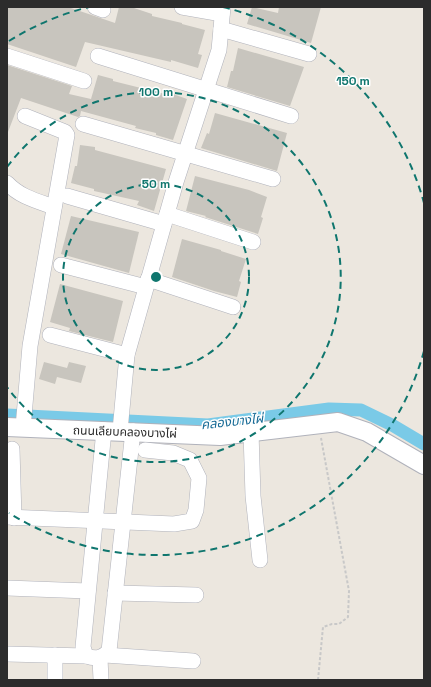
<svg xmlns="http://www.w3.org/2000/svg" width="431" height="687" font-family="'Space Grotesk','Noto Sans Thai',sans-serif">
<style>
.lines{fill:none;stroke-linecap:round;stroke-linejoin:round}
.canal{stroke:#7acae7;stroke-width:13}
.building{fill:#c8c5be}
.minor-casing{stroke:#b0b2bb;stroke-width:16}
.tertiary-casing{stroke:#b0b2bb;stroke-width:20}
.path{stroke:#c8c8c8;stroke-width:2;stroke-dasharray:3 2;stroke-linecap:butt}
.minor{stroke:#fff;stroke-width:15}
.tertiary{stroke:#fff;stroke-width:18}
.ring{fill:none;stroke:#0f766e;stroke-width:2;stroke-dasharray:7 5}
.labels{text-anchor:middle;stroke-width:3;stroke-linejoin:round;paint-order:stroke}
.street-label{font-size:12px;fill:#2c2c2c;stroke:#fff}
.water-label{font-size:13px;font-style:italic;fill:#176a95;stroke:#fff}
.centre{fill:#0f766e;stroke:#fff;stroke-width:2}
.ring-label{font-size:12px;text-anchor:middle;font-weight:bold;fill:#0f766e;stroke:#fff;stroke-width:3;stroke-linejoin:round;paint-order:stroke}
</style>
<rect width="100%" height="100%" fill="#ece7df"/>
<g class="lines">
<polyline class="canal" points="7,415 208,425 329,409 361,410 392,425 424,444"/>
</g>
<g class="building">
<polygon points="7,7 68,7 115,23 119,7 131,7 152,14 152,16 182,23 182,24 205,30 198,54 202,55 198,68 171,60 171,62 85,42 76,67 7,44"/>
<polygon points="252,7 278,13 279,7 321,7 311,43 247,24"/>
<polygon points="238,48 304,67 290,106 227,87 231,71 233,71"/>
<polygon points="7,65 72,86 69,94 91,99 98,75 113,79 113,81 169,95 170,93 187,99 173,140 156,135 156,133 135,128 136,126 81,111 80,116 78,117 21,98 8,132 7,132"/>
<polygon points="215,113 287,133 277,171 201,148 207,133 209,134"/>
<polygon points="80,145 95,147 95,150 166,169 154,211 137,205 139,201 94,191 94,189 71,183 75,166 77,166"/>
<polygon points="195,176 249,190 267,197 261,217 263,218 258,234 205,217 206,216 186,211"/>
<polygon points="71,216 139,232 129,273 61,254"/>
<polygon points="182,239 221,250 221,251 246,259 239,281 241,282 237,297 214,291 172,277"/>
<polygon points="60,284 123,301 113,342 69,331 70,328 50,322"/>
<polygon points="44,362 67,368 69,362 86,366 81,383 57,377 55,384 39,379"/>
</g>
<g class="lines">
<defs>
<g id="minor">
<polyline points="95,7 103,10"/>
<polyline points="182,7 222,14"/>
<polyline points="221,29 309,54"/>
<polyline points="7,56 84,81"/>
<polyline points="98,56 291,116"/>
<polyline points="83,124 273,179"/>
<path d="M7,183C20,197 37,201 54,207"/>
<polyline points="67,196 164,224"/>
<polyline points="167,214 253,242"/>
<polyline points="61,265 146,287"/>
<polyline points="148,279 233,307"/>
<polyline points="50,335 127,355"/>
<polyline points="23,428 30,346 67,135 65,132 25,116"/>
<path d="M104,430L83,647L86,656C95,659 101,659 109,651L133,431"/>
<polyline points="120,431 127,355 176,182 219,50 223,7"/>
<polyline points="251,432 253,496 260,560"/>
<polyline points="12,449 14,518"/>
<polyline points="7,517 174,524 192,521 196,510 199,478 190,460 173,453 145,450"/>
<polyline points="7,588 88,591"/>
<polyline points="115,593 196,595"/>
<polyline points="7,654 86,656"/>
<polyline points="105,655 193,661"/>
<polyline points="100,658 101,680"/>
<polyline points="55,680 55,655"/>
</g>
<polyline id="tertiary" points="7,427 220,436 338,422 367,432 424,465"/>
</defs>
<use href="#minor" class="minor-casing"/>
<use href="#tertiary" class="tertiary-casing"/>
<polyline class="path" points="318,680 323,627 332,624 339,624 348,617 349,591 321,438"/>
<use href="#minor" class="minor"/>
<use href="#tertiary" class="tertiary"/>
</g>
<g class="ring">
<circle cx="156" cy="277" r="93"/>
<path d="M7 167A185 185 0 1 1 7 387"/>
<path d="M424 351A278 278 0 0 1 9 513M9 41A278 278 0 0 1 89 7M223 7A278 278 0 0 1 424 203"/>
</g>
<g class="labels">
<g class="street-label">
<text transform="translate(125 432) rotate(2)" y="4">ถนนเลียบคลองบางไผ่</text>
</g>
<g class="water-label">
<text transform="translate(232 421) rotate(-6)" y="5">คลองบางไผ่</text>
</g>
</g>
<circle cx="156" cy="277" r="6" class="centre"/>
<g class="ring-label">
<text x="353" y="85">150 m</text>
<text x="156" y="96">100 m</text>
<text x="156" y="188">50 m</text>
</g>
<rect width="431" height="687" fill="none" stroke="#2c2c2c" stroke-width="16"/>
</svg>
